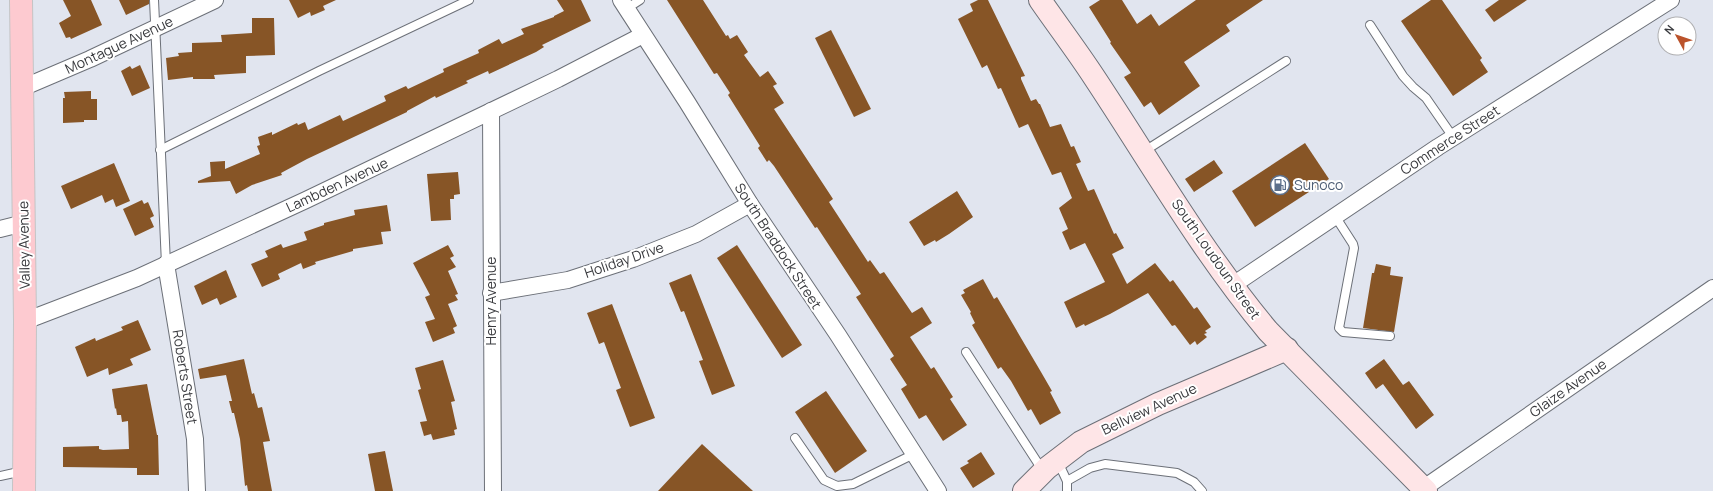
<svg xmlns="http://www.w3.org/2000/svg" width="1713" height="491" font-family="Manrope,sans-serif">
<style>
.building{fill:#875526}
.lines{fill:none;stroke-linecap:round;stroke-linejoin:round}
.lane-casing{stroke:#6c7078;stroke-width:10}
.street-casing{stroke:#6c7078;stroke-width:18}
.secondary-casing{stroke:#6c7078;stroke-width:24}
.primary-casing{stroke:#c4c4c5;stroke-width:24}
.lane{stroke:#fff;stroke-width:8}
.street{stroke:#fff;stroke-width:16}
.secondary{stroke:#fee5e7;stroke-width:22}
.primary{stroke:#fdcad0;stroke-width:22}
.labels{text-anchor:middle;stroke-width:4;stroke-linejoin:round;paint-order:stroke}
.street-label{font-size:14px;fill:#393a3e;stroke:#fff}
.service-label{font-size:14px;fill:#4e5e75;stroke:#fff;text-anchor:start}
</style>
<rect width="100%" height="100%" fill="#e1e5ef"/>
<g class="building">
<polygon points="63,0 91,0 102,25 71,39 70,37 66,38 59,23 71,16"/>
<polygon points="119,0 149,0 149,4 126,15"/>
<polygon points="289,0 336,0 323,6 325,10 311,16 310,12 298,18"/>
<polygon points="557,0 581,0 591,21 542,45 544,47 536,52 489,74 488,71 466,81 468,83 436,98 435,96 407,111 407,112 307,159 281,173 282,175 252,185 236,194 230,181 198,183 198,181 211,176 210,162 225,161 225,169 260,154 257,146 260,145 258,137 272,132 272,135 297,123 298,125 305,122 308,130 340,115 343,121 386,101 384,96 406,86 408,89 444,72 443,69 479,53 478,50 499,39 502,44 524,34 521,29 554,17 554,16 564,11"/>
<polygon points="667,0 703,0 726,36 728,35 730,39 737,35 748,52 744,55 760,77 768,71 777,84 773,86 784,103 774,109 833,199 829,202 868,262 870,260 880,274 884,272 912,313 922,307 932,323 910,337 931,369 934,367 953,397 950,399 967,425 943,441 926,415 919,419 901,389 907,385 890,359 894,356 856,297 861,294 817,227 815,228 774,166 769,160 767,162 758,148 760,146 728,95 730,93 717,73 714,74"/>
<polygon points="978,0 988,0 1025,76 1021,77 1021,79 1031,101 1036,99 1039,104 1040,104 1050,127 1061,124 1071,147 1074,146 1081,162 1076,164 1088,191 1094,189 1114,234 1116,233 1124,248 1112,254 1127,284 1155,263 1170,282 1173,280 1194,309 1197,307 1211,327 1205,331 1207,333 1204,334 1207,337 1197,345 1195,341 1190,345 1175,325 1172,326 1148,293 1110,314 1085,326 1084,324 1076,328 1064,302 1105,282 1085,243 1070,250 1062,232 1068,229 1059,208 1072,198 1061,172 1052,175 1028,124 1019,128 1001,88 998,89 987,65 982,68 958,19 973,11 970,4"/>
<polygon points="1100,0 1122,0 1137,24 1151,14 1159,26 1196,0 1263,0 1226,25 1230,31 1184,62 1200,86 1159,115 1151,102 1144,107 1124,77 1131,73 1110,43 1111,42 1089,7"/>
<polygon points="1431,0 1442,0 1482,58 1480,60 1488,72 1453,96 1401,21"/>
<polygon points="1499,0 1527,0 1494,22 1485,10"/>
<polygon points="252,18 274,18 275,55 246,56 246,73 214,75 215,79 193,79 193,77 168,80 166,58 179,56 178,53 192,52 192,43 222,42 221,35 252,33"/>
<polygon points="831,30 871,109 854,117 815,38"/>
<polygon points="140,65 150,88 132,96 121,71 130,66 132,69"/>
<polygon points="91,91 91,99 97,99 97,120 84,120 84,122 63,123 63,98 65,98 64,92"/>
<polygon points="1305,143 1329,179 1255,227 1232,191"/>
<polygon points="1214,160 1223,173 1194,192 1185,179"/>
<polygon points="114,163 130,201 116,207 113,199 105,203 102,195 71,209 61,186"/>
<polygon points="458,172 460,194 454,195 454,199 450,199 451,220 431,221 427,174"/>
<polygon points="957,191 973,217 949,234 936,242 935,240 924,246 909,222"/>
<polygon points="142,200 144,204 148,202 154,216 150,218 154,227 135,236 123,209"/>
<polygon points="387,205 391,231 381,232 383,244 353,249 353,251 315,262 316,264 303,269 301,263 278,274 280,279 262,287 251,264 268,257 265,251 281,244 283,248 307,240 304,232 324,225 324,223 355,215 354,210"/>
<polygon points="448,245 454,256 450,258 456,267 448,271 458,294 455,295 458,300 448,304 457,326 453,328 455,333 433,342 425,322 435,319 425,297 430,295 413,263"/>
<polygon points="737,245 802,345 782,358 717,258"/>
<polygon points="1376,264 1391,267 1390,275 1403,277 1394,332 1363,328 1372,273 1374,273"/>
<polygon points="226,270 237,297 220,305 217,298 202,305 194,286"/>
<polygon points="691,274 735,386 712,395 699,361 703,360 684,311 681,312 669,283"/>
<polygon points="983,279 994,299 997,297 1041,372 1052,391 1050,392 1061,413 1040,425 1031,409 1028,411 1011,381 1001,367 998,369 972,325 975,323 970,313 971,312 961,295 965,293 963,290"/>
<polygon points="612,304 655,418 630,427 616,390 621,388 604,342 599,344 587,313"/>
<polygon points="138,320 151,350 130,359 133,365 109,375 108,368 87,377 75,347 95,338 96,341 123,330 121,327"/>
<polygon points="244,359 252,394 254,393 258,408 262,407 270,441 263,442 272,491 248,491 247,485 245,486 240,439 234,413 232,413 229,401 232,401 226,375 200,379 198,369"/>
<polygon points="1384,359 1403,385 1409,381 1434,415 1416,429 1383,384 1376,389 1365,373"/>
<polygon points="443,360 455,401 451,402 457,429 454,430 455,435 433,440 431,434 424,436 420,422 427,421 418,390 421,389 415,368"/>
<polygon points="147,384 157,435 158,435 159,475 137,475 137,468 63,467 63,447 99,446 99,449 103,450 129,449 128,421 122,422 121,415 117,415 116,408 115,409 112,389"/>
<polygon points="826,391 867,451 835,473 795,412"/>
<polygon points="702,444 753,491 658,491"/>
<polygon points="385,451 393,491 375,491 368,454"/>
<polygon points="981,452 995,474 973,488 960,468 969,463 967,461"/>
</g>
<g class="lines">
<defs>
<g id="lane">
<polyline points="154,0 166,264"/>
<polyline points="626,9 640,0"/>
<polyline points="1370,25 1403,76 1413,87 1426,98 1453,137"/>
<polyline points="160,150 319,71 469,0"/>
<polyline points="1143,152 1286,61"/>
<polyline points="1335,216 1353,244 1354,248 1339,328 1343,332 1390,336"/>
<polyline points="966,352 1043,471"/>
<polyline points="795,438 824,480 837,486 853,484 914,454"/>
<polyline points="1058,462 1067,481 1067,491"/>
<polyline points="0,476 23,471"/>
<polyline points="1067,481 1090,468 1105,464 1177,473 1194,482 1202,491"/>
</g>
<g id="street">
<polyline points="621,0 687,102 750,204 838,335 938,491"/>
<polyline points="22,88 90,59 215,0"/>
<polyline points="491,111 493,491"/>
<polyline points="0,229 24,223"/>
<polyline points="166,264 195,439 197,491"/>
<polyline points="1233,285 1438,147 1671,0"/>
<polyline points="491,293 568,280 633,259 696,234 750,204"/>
<polyline points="25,321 137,278 306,200 558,79 643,35"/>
<polyline points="1424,488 1713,288"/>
</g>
<g id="secondary">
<path d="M1040,0C1058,26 1077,51 1094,77C1151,163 1202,252 1268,331L1426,491"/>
<polyline points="1024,491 1047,468 1081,442 1158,404 1287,349"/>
</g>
<polyline id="primary" points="21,0 25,321 24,491"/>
</defs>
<use href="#lane" class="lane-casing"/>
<use href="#street" class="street-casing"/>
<use href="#secondary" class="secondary-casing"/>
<use href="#primary" class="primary-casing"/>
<use href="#lane" class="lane"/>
<use href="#street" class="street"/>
<use href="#secondary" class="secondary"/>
<use href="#primary" class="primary"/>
</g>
<defs>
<symbol id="fuel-ring" viewBox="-11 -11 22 22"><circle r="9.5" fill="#fff" stroke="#5c6f8a" stroke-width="1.5"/><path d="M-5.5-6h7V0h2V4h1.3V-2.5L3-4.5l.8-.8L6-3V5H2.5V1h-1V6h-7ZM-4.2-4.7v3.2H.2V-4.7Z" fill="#5c6f8a"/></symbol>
</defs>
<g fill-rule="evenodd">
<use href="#fuel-ring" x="1269" y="174" width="22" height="22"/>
</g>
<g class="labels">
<g class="street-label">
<text transform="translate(119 45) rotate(-25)" y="5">Montague Avenue</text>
<text transform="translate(1450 140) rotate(-33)" y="5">Commerce Street</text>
<text transform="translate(337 185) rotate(-25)" y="5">Lambden Avenue</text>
<text transform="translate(24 245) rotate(-91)" y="5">Valley Avenue</text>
<text transform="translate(778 246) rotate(57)" y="5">South Braddock Street</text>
<text transform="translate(1216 259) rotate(55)" y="5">South Loudoun Street</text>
<text transform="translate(624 260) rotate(-19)" y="5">Holiday Drive</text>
<text transform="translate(491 301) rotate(-90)" y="5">Henry Avenue</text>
<text transform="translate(185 377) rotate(81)" y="5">Roberts Street</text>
<text transform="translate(1568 388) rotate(-35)" y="5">Glaize Avenue</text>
<text transform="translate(1149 409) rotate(-25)" y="5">Bellview Avenue</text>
</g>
<g class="service-label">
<text x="1294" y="190">Sunoco</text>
</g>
</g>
<g transform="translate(1677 36) rotate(310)"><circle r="19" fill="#ffffff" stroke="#b0b0b2"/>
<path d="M0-3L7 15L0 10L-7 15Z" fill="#bb532b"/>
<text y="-6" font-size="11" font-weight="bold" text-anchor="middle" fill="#393a3e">N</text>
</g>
</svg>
